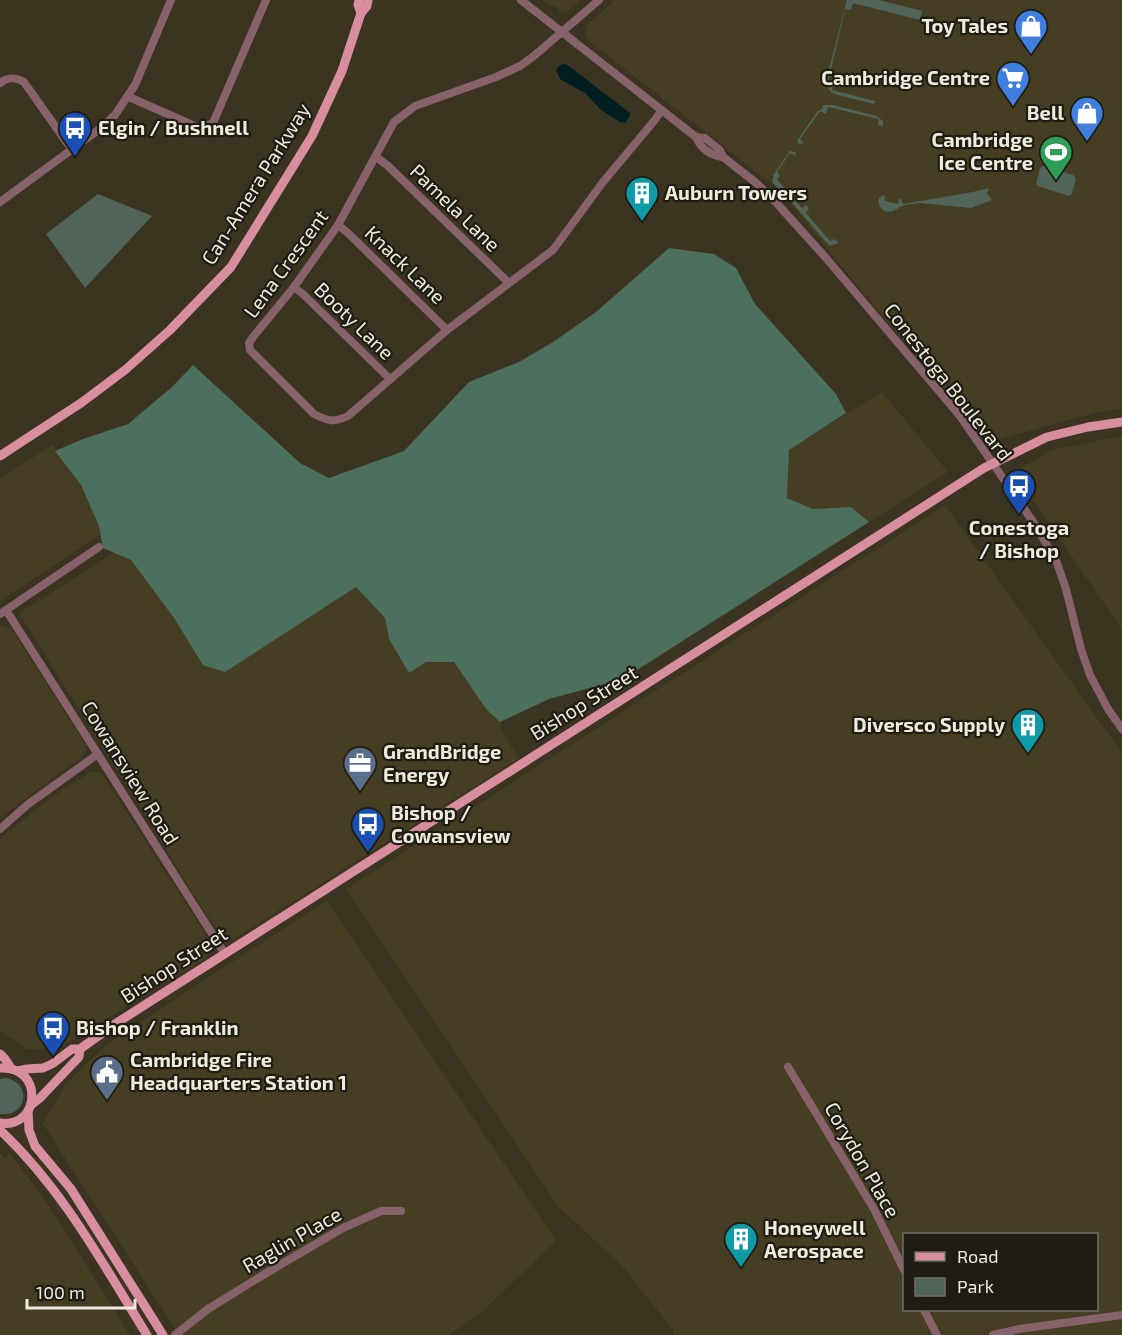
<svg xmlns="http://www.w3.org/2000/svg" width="1122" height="1335" font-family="'Exo 2',sans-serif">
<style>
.built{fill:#463e22;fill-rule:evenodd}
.green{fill:#50645a}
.forest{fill:#4c6f5e}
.water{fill:#001d1f}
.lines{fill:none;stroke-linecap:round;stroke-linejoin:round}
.minor{stroke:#87626a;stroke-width:8}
.major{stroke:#d88e9f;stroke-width:9}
.labels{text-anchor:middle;stroke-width:4.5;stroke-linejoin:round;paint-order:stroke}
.poi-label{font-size:20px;font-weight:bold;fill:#eeeade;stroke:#1f1c13;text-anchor:start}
.street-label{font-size:20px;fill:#eeeade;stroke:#1f1c13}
</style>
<rect width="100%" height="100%" fill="#3a3420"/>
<g class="built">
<polygon points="542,0 580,0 569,10 562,12 559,12 559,9"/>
<polygon points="615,0 1122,0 1122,409 1094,413 989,442 836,260 782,192 588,40 585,34 586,26"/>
<polygon points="882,392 948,472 869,522 851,507 813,509 787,498 788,450"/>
<polygon points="1122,436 1122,630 1014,472 1052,450"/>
<polygon points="54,444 56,451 81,485 99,526 100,535 0,601 0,479"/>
<path d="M945,505L1122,753V1335H674L673,1330L623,1267L557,1205L346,889ZM904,1234H1096V1310H904Z"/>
<polygon points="114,553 131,560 174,618 203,665 225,671 356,587 385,618 389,639 409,673 426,662 454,662 486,709 500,722 502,732 519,758 234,939 229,938 218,933 19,613"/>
<polygon points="0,625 11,629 86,745 85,754 0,818"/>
<polygon points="92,771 102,774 211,943 211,948 206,958 51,1053 48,1049 27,1049 3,1033 0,1029 0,838 52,797"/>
<polygon points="327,900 556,1241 480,1314 449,1335 179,1335 43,1124 65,1085 107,1044"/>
<polygon points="0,1153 5,1158 10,1153 42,1196 62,1226 130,1335 0,1335"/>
</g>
<g class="green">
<path d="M847,0H879L922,11L920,20L853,3L851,10L845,9L828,83L833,85L832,90L875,101L874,104L834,94C829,91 826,87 826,81Z"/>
<polygon points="825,105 833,105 876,116 883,121 883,126 878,125 879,119 828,107 826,114 820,111 800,139 804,143 799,144 797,141 817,112 823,108 822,106"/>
<polygon points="790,151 795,152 796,156 790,153 777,172 780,176 777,179 802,208 806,205 809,208 806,213 830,241 835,239 838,243 830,246 826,242 787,197 772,182 774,174"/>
<polygon points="1043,166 1073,175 1076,178 1072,194 1069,196 1038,186 1036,184 1040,168"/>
<path d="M989,188L987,193L992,200L971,208L920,203L904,205L893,211L887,212C881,210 877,204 879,198L884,195L885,201L898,204L899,199H901L903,204L973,192Z"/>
<polygon points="98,194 152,216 85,288 46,234"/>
<path d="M5,1078C33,1082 27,1118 0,1114V1079Z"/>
</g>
<polygon class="forest" points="669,248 714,254 736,268 755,304 836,394 846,413 789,450 787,498 813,509 851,507 869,522 623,679 549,699 500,722 486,709 454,662 426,662 409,673 389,639 385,618 356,587 225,672 203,665 174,618 131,560 103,548 99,526 81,485 55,451 83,439 128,424 172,387 193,365 300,463 329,478 404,451 469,382 519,362 553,342 596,312"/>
<polygon class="water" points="566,64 630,113 629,117 625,123 620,122 601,110 585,93 560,79 556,70 560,65"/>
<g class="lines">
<g class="minor">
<path d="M521,0L696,137C700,148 711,156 723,157"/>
<path d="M599,0L535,55L520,66L496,77L415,106L394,122L338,225L294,287L253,337L249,343L250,350L314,414C328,421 333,423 348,416L447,330L553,250L603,182L654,121L662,110"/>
<path d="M0,83C8,77 15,77 24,82L72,150"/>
<polyline points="129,97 197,127 203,127 213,123 266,0"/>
<polyline points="696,137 705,138 720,150 723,157 755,182 772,198 826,258 960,416 1038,529 1057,563 1066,589 1081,649 1090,675 1108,709 1122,729"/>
<polyline points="376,157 387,165 509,283"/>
<polyline points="0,202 97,131 115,115 135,85 171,0"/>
<polyline points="338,225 348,233 447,330"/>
<polyline points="294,287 304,295 390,379"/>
<polyline points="6,610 225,954"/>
<polyline points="0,614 99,547"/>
<polyline points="0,829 27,805 98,754"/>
<polyline points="788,1067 874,1209 904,1270"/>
<polyline points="924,1310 937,1335"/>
<polyline points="175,1335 208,1309 268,1272 343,1228 381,1211 401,1211"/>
<polyline points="993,1335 1019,1329 1122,1315"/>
</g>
<g class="major">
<polyline points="359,0 358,5 361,13"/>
<polyline points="0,456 81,403 125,370 170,330 231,267 312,136 342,71 361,13 367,6 368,0"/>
<polyline points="0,1054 5,1059 11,1068"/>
<path d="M0,1068C44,1065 41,1129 0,1123"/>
<polyline points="18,1071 27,1069 43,1068 52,1064 72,1049 80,1049 115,1024 984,468 1047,437 1088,427 1122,422"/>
<polyline points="31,1105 40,1098 79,1057 80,1049"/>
<polyline points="28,1111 29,1130 35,1146 71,1189 163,1335"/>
<path d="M0,1130C62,1188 103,1264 147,1335"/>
</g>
</g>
<defs>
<symbol id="shop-pin" viewBox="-11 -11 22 30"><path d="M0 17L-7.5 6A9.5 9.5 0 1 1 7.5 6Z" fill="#3f7fe0" stroke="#1f1c13"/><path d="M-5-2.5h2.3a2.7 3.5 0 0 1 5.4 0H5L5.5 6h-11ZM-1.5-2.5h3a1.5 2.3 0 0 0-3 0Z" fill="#fff"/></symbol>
<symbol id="supermarket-pin" viewBox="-11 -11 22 30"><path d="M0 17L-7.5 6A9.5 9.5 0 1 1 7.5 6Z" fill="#3f7fe0" stroke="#1f1c13"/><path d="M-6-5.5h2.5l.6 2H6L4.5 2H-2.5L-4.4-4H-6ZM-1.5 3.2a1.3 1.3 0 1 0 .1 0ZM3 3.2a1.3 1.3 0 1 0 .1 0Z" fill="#fff"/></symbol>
<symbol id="bus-pin" viewBox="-11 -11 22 30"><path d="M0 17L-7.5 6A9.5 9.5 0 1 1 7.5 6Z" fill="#1a4fb4" stroke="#1f1c13"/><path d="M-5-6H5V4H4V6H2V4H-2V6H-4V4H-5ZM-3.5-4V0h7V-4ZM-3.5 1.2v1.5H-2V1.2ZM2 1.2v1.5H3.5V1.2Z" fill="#fff"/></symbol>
<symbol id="stadium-pin" viewBox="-11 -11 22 30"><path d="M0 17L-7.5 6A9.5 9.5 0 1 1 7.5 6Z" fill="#2e9e5b" stroke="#1f1c13"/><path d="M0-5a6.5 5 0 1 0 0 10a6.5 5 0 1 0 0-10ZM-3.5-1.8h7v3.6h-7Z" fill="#fff"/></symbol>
<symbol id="building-pin" viewBox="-11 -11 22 30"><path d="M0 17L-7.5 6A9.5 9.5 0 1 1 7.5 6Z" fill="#0f9aa8" stroke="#1f1c13"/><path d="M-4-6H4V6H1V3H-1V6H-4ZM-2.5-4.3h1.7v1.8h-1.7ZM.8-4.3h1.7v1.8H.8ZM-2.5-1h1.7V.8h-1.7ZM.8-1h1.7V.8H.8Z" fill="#fff"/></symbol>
<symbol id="office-pin" viewBox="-11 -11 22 30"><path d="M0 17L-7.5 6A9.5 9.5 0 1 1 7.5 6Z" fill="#5c6f8a" stroke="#1f1c13"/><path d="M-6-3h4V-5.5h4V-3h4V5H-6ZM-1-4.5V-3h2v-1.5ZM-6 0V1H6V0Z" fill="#fff"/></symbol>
<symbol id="civic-pin" viewBox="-11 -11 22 30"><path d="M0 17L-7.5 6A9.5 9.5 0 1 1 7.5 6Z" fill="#5c6f8a" stroke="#1f1c13"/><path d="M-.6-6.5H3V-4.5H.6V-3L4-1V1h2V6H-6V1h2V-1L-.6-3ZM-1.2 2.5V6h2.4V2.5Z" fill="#fff"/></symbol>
</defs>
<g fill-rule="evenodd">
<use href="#shop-pin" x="1012" y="7" width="38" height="52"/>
<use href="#supermarket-pin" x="994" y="59" width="38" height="52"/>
<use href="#shop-pin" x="1068" y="94" width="38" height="52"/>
<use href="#bus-pin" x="56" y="109" width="38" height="52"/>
<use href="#stadium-pin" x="1037" y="133" width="38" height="52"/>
<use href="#building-pin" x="623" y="174" width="38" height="52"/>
<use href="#bus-pin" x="1000" y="467" width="38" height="52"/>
<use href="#building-pin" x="1009" y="706" width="38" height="52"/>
<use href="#office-pin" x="341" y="744" width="38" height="52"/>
<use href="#bus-pin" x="349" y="805" width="38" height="52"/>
<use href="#bus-pin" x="34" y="1009" width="38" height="52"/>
<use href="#civic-pin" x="88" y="1053" width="38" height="52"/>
<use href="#building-pin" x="722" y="1220" width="38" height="52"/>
</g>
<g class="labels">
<g class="poi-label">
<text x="1008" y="33" text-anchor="end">Toy Tales</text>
<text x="990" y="85" text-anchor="end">Cambridge Centre</text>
<text x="1064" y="120" text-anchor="end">Bell</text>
<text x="98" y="135">Elgin / Bushnell</text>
<text x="1033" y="147" text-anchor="end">Cambridge<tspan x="1033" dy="23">Ice Centre</tspan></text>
<text x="665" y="200">Auburn Towers</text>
<text x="1019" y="535" text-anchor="middle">Conestoga<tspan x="1019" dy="23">/ Bishop</tspan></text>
<text x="1005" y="732" text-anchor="end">Diversco Supply</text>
<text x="383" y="759">GrandBridge<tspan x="383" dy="23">Energy</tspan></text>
<text x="391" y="820">Bishop /<tspan x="391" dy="23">Cowansview</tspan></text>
<text x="76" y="1035">Bishop / Franklin</text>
<text x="130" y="1067">Cambridge Fire<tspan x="130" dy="23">Headquarters Station 1</tspan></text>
<text x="764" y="1235">Honeywell<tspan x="764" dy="23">Aerospace</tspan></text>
</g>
<g class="street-label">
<text transform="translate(256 184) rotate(-58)" y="7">Can-Amera Parkway</text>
<text transform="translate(455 208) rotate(44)" y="7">Pamela Lane</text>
<text transform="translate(286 264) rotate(-54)" y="7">Lena Crescent</text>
<text transform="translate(405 265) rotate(44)" y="7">Knack Lane</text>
<text transform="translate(354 321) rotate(44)" y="7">Booty Lane</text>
<text transform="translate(948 382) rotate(52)" y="7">Conestoga Boulevard</text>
<text transform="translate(584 703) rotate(-32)" y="7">Bishop Street</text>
<text transform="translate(130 773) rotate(58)" y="7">Cowansview Road</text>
<text transform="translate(174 965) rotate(-33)" y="7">Bishop Street</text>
<text transform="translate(862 1160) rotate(60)" y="7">Corydon Place</text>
<text transform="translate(292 1240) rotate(-30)" y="7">Raglin Place</text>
</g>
</g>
<rect x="903" y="1233" width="195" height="78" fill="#1f1c13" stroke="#726e64" stroke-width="1.5"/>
<rect x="915" y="1252" width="30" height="9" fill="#d88e9f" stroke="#726e64" stroke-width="1.5"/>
<text x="957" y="1263" font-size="18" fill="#eeeade">Road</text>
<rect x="915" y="1278" width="30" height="18" fill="#50645a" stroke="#726e64" stroke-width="1.5"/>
<text x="957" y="1293" font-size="18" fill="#eeeade">Park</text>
<path d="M27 1299v9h108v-9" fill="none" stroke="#eeeade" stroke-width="3"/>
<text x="36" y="1299" font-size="18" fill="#eeeade" stroke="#1f1c13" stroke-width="4.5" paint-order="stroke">100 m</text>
</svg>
